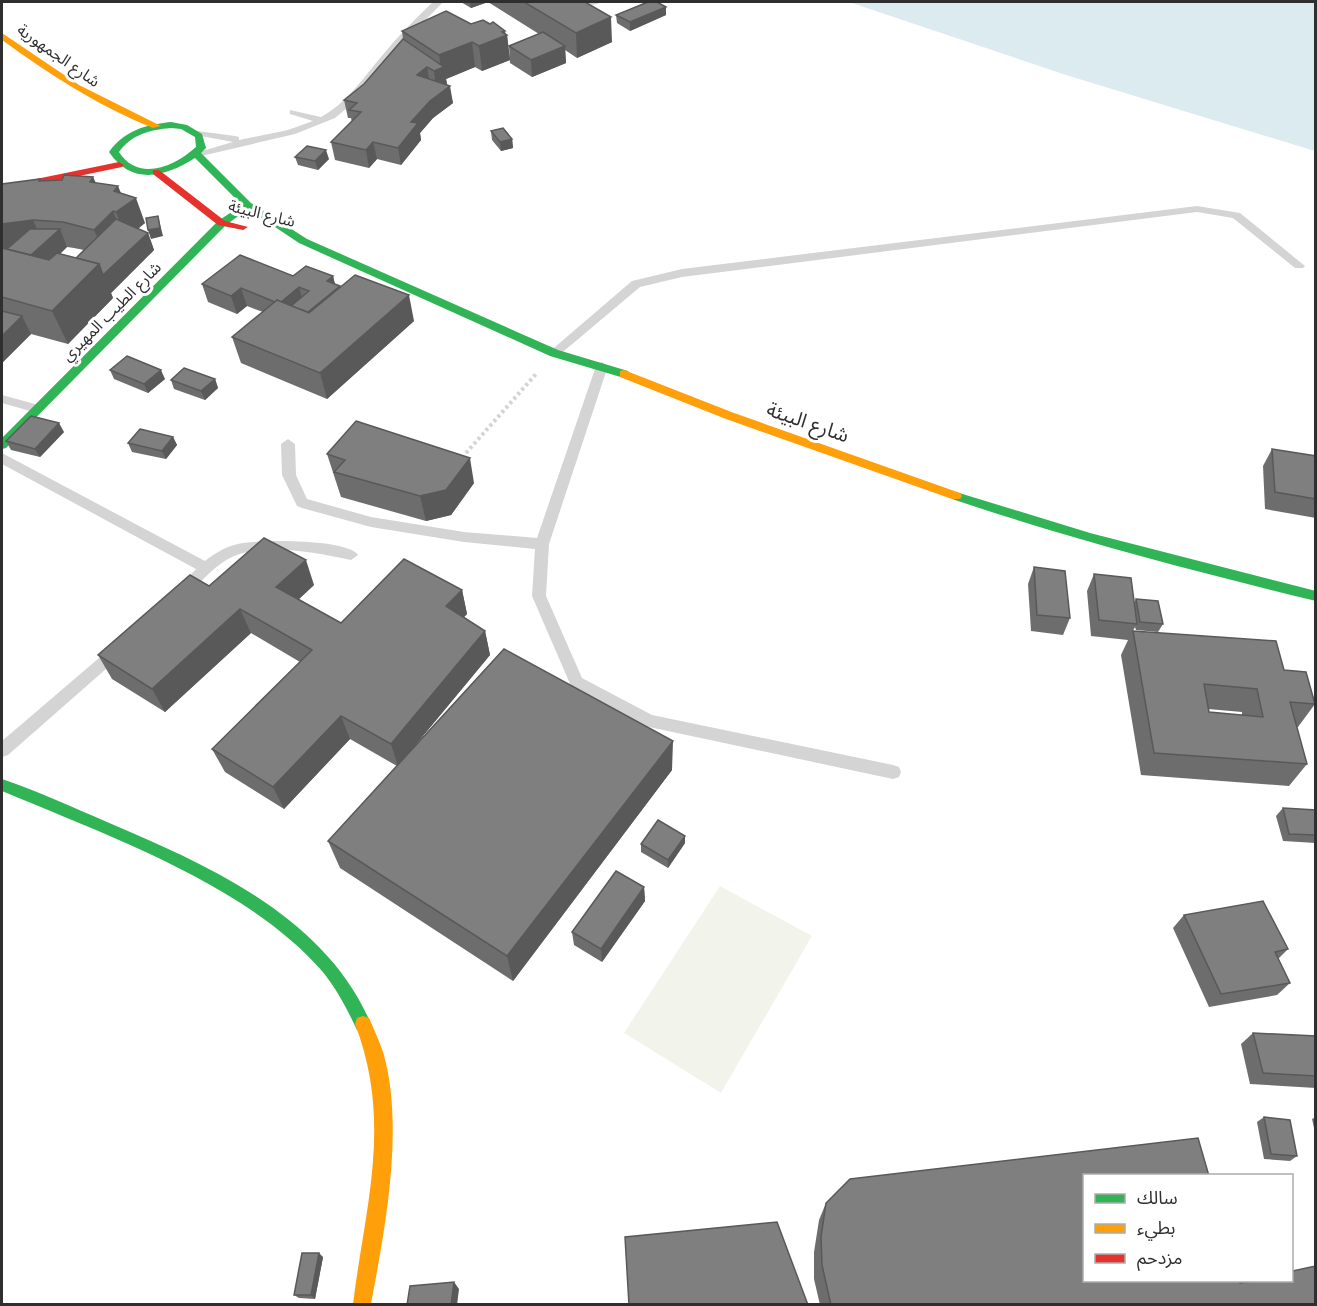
<svg xmlns="http://www.w3.org/2000/svg" width="1317" height="1306" font-family="Arial,'Noto Sans Arabic',sans-serif">
<style>
.green{fill:#f2f4ec}
.water{fill:#dbebf0}
.lines{fill:none;stroke-linecap:round;stroke-linejoin:round}
.path{stroke:#d4d4d4;stroke-width:4;stroke-dasharray:3 3;stroke-linecap:butt}
.lane{fill:#d4d4d4;fill-rule:evenodd}
.fast{fill:#30b455;fill-rule:evenodd}
.slow{fill:#ff9f0a;fill-rule:evenodd}
.jam{fill:#e5322d;fill-rule:evenodd}
.wall{fill:#6d6d6d;fill-rule:evenodd}
.shaded-wall{fill:#595959}
.building{fill:#7f7f7f;stroke:#595959;stroke-width:1.5;fill-rule:evenodd}
.labels{text-anchor:middle;stroke-width:6;stroke-linejoin:round;paint-order:stroke}
.far-street-label{font-size:16px;fill:#2f2f2f;stroke:#fff}
.street-label{font-size:20px;fill:#2f2f2f;stroke:#fff}
</style>
<rect width="100%" height="100%" fill="#fff"/>
<polygon class="green" points="720,886 812,936 721,1093 624,1033"/>
<polygon class="water" points="849,2 1315,2 1315,151 1066,75"/>
<g class="lines">
<polyline class="path" points="466,453 536,374"/>
<g class="lane">
<path d="M433,2H443L400,46L352,104L335,118L295,134L197,157L192,154L233,142L190,134V130L235,136L239,137V140L288,130L313,121L290,114V110L321,117C347,103 363,78 381,57C397,37 415,19 433,2Z"/>
<path d="M579,2H601C596,6 584,6 579,2Z"/>
<polygon points="1197,206 1240,213 1305,266 1303,268 1295,268 1233,218 1197,212 682,277 640,287 558,356 550,356 548,353 632,281 682,269"/>
<polygon points="602,362 608,366 549,544 546,596 582,678 652,715 893,765 899,767 901,772 899,777 893,779 649,727 571,686 532,596 535,549 464,542 371,527 302,508 297,506 282,475 281,444 288,439 295,444 296,475 307,499 371,517 464,532 537,538 596,366"/>
<polygon points="2,395 42,406 43,409 37,413 2,403"/>
<path d="M2,453L205,561C215,553 225,547 238,544C258,539 348,539 358,555L351,560C317,553 260,541 228,559C212,568 200,583 187,596H177L175,592L196,569L2,464Z"/>
<polygon points="118,644 123,646 125,650 123,654 8,755 2,757 2,741 113,646"/>
</g>
<g class="fast">
<path d="M171,122L187,125L202,134L206,148L201,153L251,203L307,239L558,350L628,371L630,374L624,378L550,356L299,243L248,209L226,225L6,448L2,449V438L218,221L242,205L195,158C165,177 132,186 109,152C125,130 145,125 171,122ZM171,128L181,129L195,137L196,147C174,167 138,182 119,152C132,134 150,130 171,128Z"/>
<path d="M956,492L1090,533L1316,591V601C1193,571 1071,539 952,499L950,496Z"/>
<path d="M2,779C38,791 72,807 107,822C208,865 326,917 371,1024L369,1030L363,1032L357,1030C347,1009 337,989 322,971C246,884 106,835 2,791Z"/>
</g>
<g class="slow">
<path d="M2,33L79,85L161,126L153,128C98,106 49,74 2,40Z"/>
<polygon points="624,370 734,413 960,493 962,496 960,499 952,499 726,419 620,377 620,371"/>
<path d="M363,1016L369,1018C374,1029 379,1041 383,1052C405,1126 385,1229 371,1304H353C365,1206 393,1123 355,1024L357,1018Z"/>
</g>
<g class="jam">
<polygon points="119,162 124,165 122,167 2,192 2,186"/>
<polygon points="153,170 159,170 225,221 248,227 243,230 218,225 153,174"/>
</g>
</g>
<g class="wall">
<polygon points="461,2 585,2 612,42 577,58 565,50 566,63 532,77 510,63 509,46 539,34 488,2 471,8"/>
<polygon points="642,2 657,2 666,7 666,15 630,31 617,23 616,15 644,3"/>
<polygon points="471,24 507,35 510,60 482,71 475,67 446,79 447,84 453,103 433,118 420,133 421,140 401,165 377,159 369,168 335,160 331,142 352,122 351,118 348,118 344,100 364,84 403,39 402,31"/>
<polygon points="491,131 512,139 513,148 501,151 492,140"/>
<polygon points="295,157 329,159 318,170 298,165"/>
<path d="M93,177L96,183L121,193L145,223L138,229L148,233L154,250L111,293L113,298L68,344L31,334L2,363V184L40,179L41,181ZM67,247L74,248L84,250L76,258L60,254Z"/>
<polygon points="293,276 333,276 335,284 340,287 414,321 327,399 241,363 232,337 263,312 247,306 237,314 208,302 202,284"/>
<polygon points="110,370 165,379 148,393 114,379"/>
<polygon points="215,379 218,388 205,400 174,389 171,380"/>
<polygon points="64,432 40,457 11,450 6,441"/>
<polygon points="173,437 177,445 166,459 132,452 128,443"/>
<polygon points="1272,449 1316,456 1316,518 1265,509 1263,466"/>
<polygon points="327,454 474,483 451,515 426,521 341,497"/>
<polygon points="1034,567 1070,618 1063,635 1031,631 1028,584"/>
<path d="M1094,574L1134,603L1136,599L1163,624L1158,632L1136,630L1135,627L1133,631L1284,670L1315,704L1298,727H1297L1307,764L1289,786L1141,775L1121,655L1128,640L1091,636L1087,591ZM1208,709L1242,712V715L1209,712Z"/>
<polygon points="314,585 299,599 341,623 462,590 467,614 464,617 485,631 490,655 413,748 672,770 513,981 340,868 328,841 397,766 350,739 284,809 225,772 212,749 300,662 251,633 165,712 112,679 98,655"/>
<polygon points="1283,808 1316,810 1316,843 1283,841 1276,816"/>
<polygon points="685,836 685,843 668,868 641,852 641,844"/>
<polygon points="644,887 645,901 602,962 574,945 572,932"/>
<polygon points="1184,915 1288,949 1278,959 1290,983 1277,995 1209,1007 1173,928"/>
<polygon points="1253,1033 1316,1036 1316,1088 1250,1084 1241,1044"/>
<polygon points="1264,1117 1297,1156 1290,1161 1264,1159 1257,1122"/>
<polygon points="1316,1117 1316,1137 1312,1119"/>
<polygon points="826,1203 1240,1283 1316,1305 820,1305 814,1279 814,1252 819,1220"/>
<polygon points="323,1257 315,1299 299,1298 294,1295"/>
</g>
<g class="shaded-wall">
<polygon points="470,2 488,2 471,8"/>
<polygon points="666,7 666,15 630,31 630,22"/>
<polygon points="611,17 612,42 577,58 576,33"/>
<polygon points="505,31 506,36 507,35 510,60 482,71 479,46"/>
<polygon points="472,42 475,67 446,79 447,84 436,88 434,71 441,68 439,55"/>
<polygon points="565,46 566,63 532,77 531,60"/>
<polygon points="427,67 430,84 417,75"/>
<polygon points="450,86 453,103 433,118 420,133 421,140 401,165 398,148 411,122 430,101"/>
<polygon points="512,139 513,148 501,151 500,142"/>
<polygon points="373,142 377,159 369,168 366,150"/>
<polygon points="326,150 329,159 318,170 315,161"/>
<polygon points="93,177 104,203 90,182"/>
<polygon points="118,186 126,205 136,198 145,223 126,237 116,212 114,191"/>
<polygon points="113,211 123,237 105,256 94,230"/>
<polygon points="158,216 163,236 151,239 148,230"/>
<polygon points="33,220 44,244 60,229 67,247 29,283 2,252 2,224"/>
<polygon points="148,233 154,250 111,293 113,298 68,344 52,311 99,264"/>
<polygon points="333,276 336,289 340,286 344,303 302,317 327,281"/>
<polygon points="299,287 304,305 293,314 280,303"/>
<polygon points="241,288 247,306 237,314 231,296"/>
<polygon points="409,295 414,321 327,399 320,373"/>
<polygon points="22,316 31,334 2,363 2,336"/>
<polygon points="161,370 165,379 148,393 144,384"/>
<polygon points="215,379 218,388 205,400 201,391"/>
<polygon points="59,423 64,432 40,457 35,449"/>
<polygon points="173,437 177,445 166,459 162,451"/>
<polygon points="470,458 474,483 451,515 426,521 420,496"/>
<polygon points="306,560 314,585 286,611 276,587"/>
<polygon points="462,590 467,614 451,630 446,606"/>
<polygon points="240,609 251,633 165,712 152,689"/>
<polygon points="485,631 490,655 398,766 391,744"/>
<polygon points="341,716 350,739 284,809 273,787"/>
<polygon points="673,741 672,770 513,981 507,956"/>
<polygon points="685,836 685,843 668,868 668,860"/>
<polygon points="644,887 645,901 602,962 601,949"/>
<polygon points="319,1253 323,1257 315,1299 311,1295"/>
<polygon points="454,1282 459,1289 457,1305 451,1305"/>
</g>
<g class="building">
<polygon points="524,2 585,2 611,17 576,33"/>
<polygon points="648,2 657,2 666,7 630,22 616,15"/>
<polygon points="446,11 471,24 483,20 490,24 493,22 505,31 502,32 507,35 479,46 472,42 439,55 402,31"/>
<polygon points="543,32 565,46 531,60 509,46"/>
<polygon points="403,39 444,67 434,71 427,67 417,75 450,86 430,101 411,122 418,123 398,148 373,142 366,150 331,142 361,112 349,110 357,103 344,100 364,84"/>
<polygon points="503,128 512,139 500,142 491,131"/>
<polygon points="307,146 326,150 315,161 295,157"/>
<polygon points="64,175 93,177 90,182 118,186 114,191 136,198 116,212 113,211 94,230 63,222 33,220 2,224 2,184 40,179 39,181 62,180"/>
<polygon points="158,216 160,228 148,230 146,218"/>
<polygon points="116,219 148,233 103,275 99,264 76,258"/>
<polygon points="30,229 60,229 31,255 7,249"/>
<polygon points="2,248 49,260 57,253 99,264 52,311 2,297"/>
<polygon points="240,255 293,276 306,266 333,276 327,281 340,286 308,312 291,306 309,291 299,287 281,302 277,300 275,302 241,288 231,296 202,284"/>
<polygon points="355,275 409,295 320,373 232,337 277,300 309,313"/>
<polygon points="2,311 22,316 2,336"/>
<polygon points="127,356 161,370 144,384 110,370"/>
<polygon points="184,368 215,379 201,391 171,380"/>
<polygon points="31,416 59,423 35,449 6,441"/>
<polygon points="356,421 470,458 446,490 420,496 334,472 345,460 327,454"/>
<polygon points="140,429 173,437 162,451 128,443"/>
<polygon points="1272,449 1316,456 1316,499 1275,492"/>
<polygon points="264,538 306,560 276,587 341,623 404,559 462,590 446,606 485,631 391,744 341,716 273,787 212,749 312,650 240,609 152,689 98,655 190,575 209,586"/>
<polygon points="1034,567 1065,571 1070,618 1037,615"/>
<polygon points="1094,574 1131,578 1137,624 1099,620"/>
<polygon points="1136,599 1158,601 1163,624 1140,622"/>
<path d="M1133,631L1276,641L1284,670L1306,672L1315,704L1290,702L1307,764L1154,753ZM1204,684L1257,689L1263,717L1209,712Z"/>
<polygon points="504,649 673,741 507,956 328,841"/>
<polygon points="1283,808 1316,810 1316,835 1289,834"/>
<polygon points="658,820 685,836 668,860 641,844"/>
<polygon points="616,871 644,887 601,949 572,932"/>
<polygon points="1263,901 1288,949 1275,952 1290,983 1221,994 1184,915"/>
<polygon points="1253,1033 1316,1036 1316,1076 1263,1073"/>
<polygon points="1264,1117 1290,1120 1297,1156 1271,1154"/>
<polygon points="1198,1138 1209,1176 1084,1176 1084,1281 1239,1281 1240,1283 1252,1281 1292,1281 1292,1271 1316,1266 1316,1305 831,1305 822,1265 821,1237 826,1203 850,1179"/>
<polygon points="777,1222 808,1305 629,1305 625,1237"/>
<polygon points="302,1253 319,1253 311,1295 294,1295"/>
<polygon points="454,1282 451,1305 407,1305 410,1286"/>
</g>
<g class="labels">
<g class="far-street-label">
<text transform="translate(59 55) rotate(35)" y="6">شارع الجمهورية</text>
<text transform="translate(262 213) rotate(14)" y="6">شارع البيئة</text>
<text transform="translate(111 311) rotate(-45)" y="6">شارع الطيب المهيري</text>
</g>
<g class="street-label">
<text transform="translate(808 422) rotate(19)" y="7">شارع البيئة</text>
</g>
</g>
<rect width="1317" height="1306" fill="none" stroke="#2f2f2f" stroke-width="6"/>
<rect x="1083" y="1174" width="210" height="108" fill="#ffffff" stroke="#acacac" stroke-width="1.5"/>
<rect x="1095" y="1194" width="30" height="9" fill="#30b455" stroke="#acacac" stroke-width="1.5"/>
<text x="1137" y="1204" font-size="18" fill="#2f2f2f">سالك</text>
<rect x="1095" y="1224" width="30" height="9" fill="#ff9f0a" stroke="#acacac" stroke-width="1.5"/>
<text x="1137" y="1234" font-size="18" fill="#2f2f2f">بطيء</text>
<rect x="1095" y="1254" width="30" height="9" fill="#e5322d" stroke="#acacac" stroke-width="1.5"/>
<text x="1137" y="1264" font-size="18" fill="#2f2f2f">مزدحم</text>
</svg>
